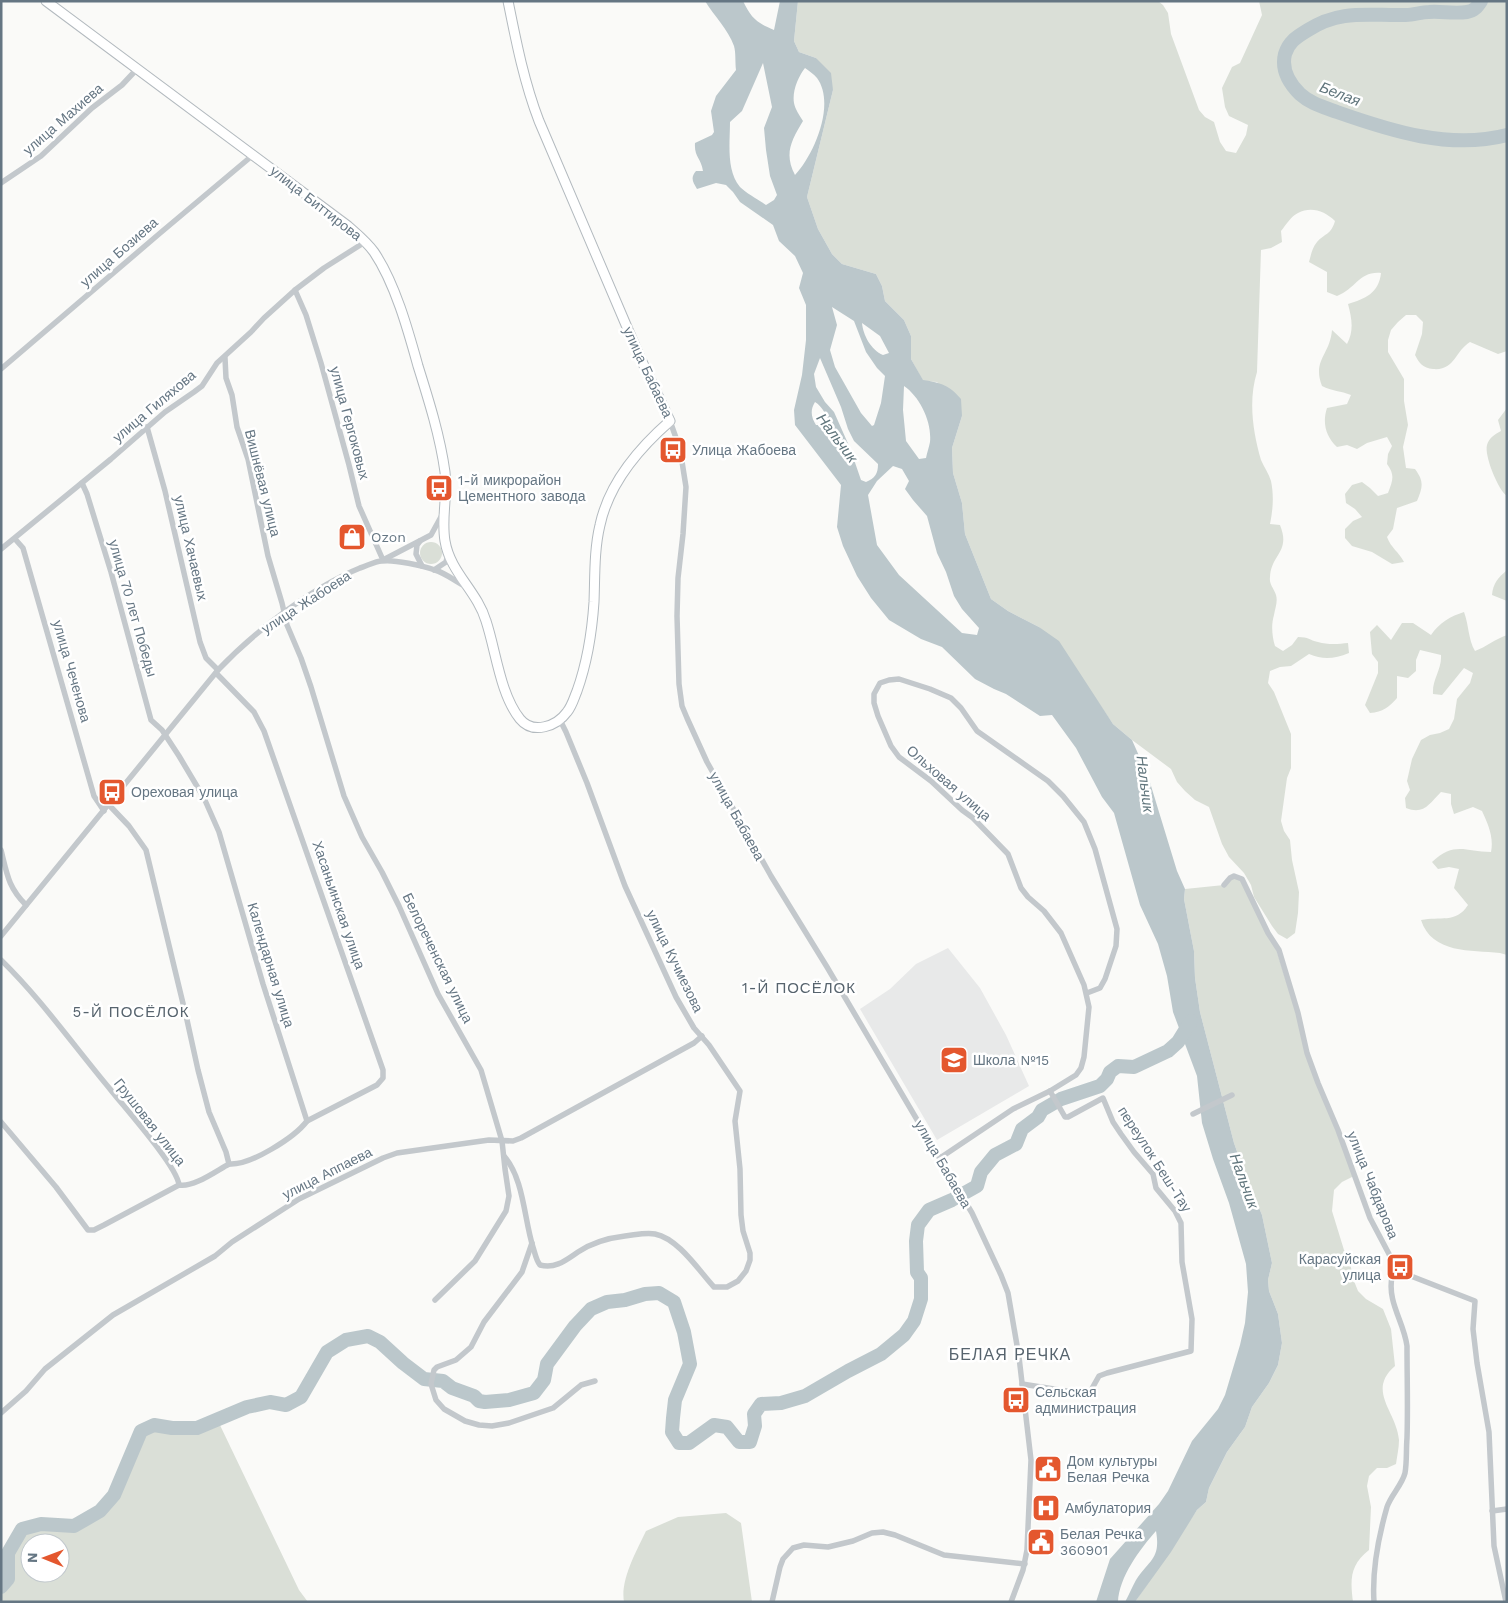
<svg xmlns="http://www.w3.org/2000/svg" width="1508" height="1603" font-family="'Work Sans',sans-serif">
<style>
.built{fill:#e8e9e9}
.green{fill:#dadfd7;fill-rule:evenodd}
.water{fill:#bbc7cb;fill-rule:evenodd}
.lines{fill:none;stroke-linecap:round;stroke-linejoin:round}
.river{stroke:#bbc7cb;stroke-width:14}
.secondary-casing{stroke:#b3babf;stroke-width:11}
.street{stroke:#c3c8cc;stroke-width:5.5}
.secondary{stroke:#fff;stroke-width:9}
.labels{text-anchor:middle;stroke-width:5;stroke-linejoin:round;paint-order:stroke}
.street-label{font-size:14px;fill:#657683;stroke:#fff}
.poi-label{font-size:14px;fill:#657683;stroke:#fff;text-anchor:start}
.water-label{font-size:15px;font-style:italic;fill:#60757c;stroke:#fff}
.neighbourhood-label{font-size:15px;letter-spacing:1px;fill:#57646e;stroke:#fff}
.quarter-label{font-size:16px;letter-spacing:1px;fill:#57646e;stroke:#fff}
</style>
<rect width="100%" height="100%" fill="#fafaf8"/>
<polygon class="built" points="948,948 980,988 1006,1035 1029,1086 937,1140 860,1009 890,989 916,964"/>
<g class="green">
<path d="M798,1H1158L1163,5L1168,13L1171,34L1199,110L1205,117L1214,122L1220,142L1226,151L1236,153L1246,135L1248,125L1229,116L1225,107L1222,88L1232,67L1240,63L1262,15L1259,1H1507V351L1498,354L1470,342C1455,351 1455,371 1433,369C1423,368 1419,363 1415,355L1422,334L1423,322L1416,315H1406L1398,322L1391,330L1388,340V352L1404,379V401L1408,425L1403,447L1406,468L1415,469C1424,481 1423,487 1417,501L1397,508L1393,529L1387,537C1391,548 1399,552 1404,562L1392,564L1372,552L1352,546L1345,538V529L1353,521L1362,517L1355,509L1346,503L1345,494L1352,485L1362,482L1370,488L1378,496L1388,493C1393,480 1395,475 1387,464L1388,454L1392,446L1387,437L1367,443L1357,449L1347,445L1337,447C1326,437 1322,423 1327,408L1347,404L1351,395C1341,391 1332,391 1322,386C1312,360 1330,355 1332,330L1347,344C1354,331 1352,319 1348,304C1365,299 1379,293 1381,273C1359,271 1356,289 1337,296L1327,292V272L1309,262C1311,255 1312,248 1317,242C1325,233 1331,235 1335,221C1325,211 1311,206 1298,213C1291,216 1286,225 1281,231L1282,242L1271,248L1261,250L1257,372C1248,401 1253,432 1261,460C1264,467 1269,474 1271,481C1274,495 1273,510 1270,524L1280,525C1291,552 1271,554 1270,577C1269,585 1274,588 1276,595C1278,602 1275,608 1274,615C1271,625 1272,636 1275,646L1283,651L1292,645L1298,637C1309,637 1309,640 1318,642C1328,645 1339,644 1348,643L1349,653C1334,659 1323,660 1309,654L1291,666L1280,667L1270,671L1268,683L1274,692L1291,734V768L1287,778L1281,821L1284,831L1290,840L1292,860L1299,892L1298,913L1295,933L1287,939L1278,934L1272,926L1254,897L1251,885L1244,873L1229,857L1222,844L1209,807L1195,800L1185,791L1177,782L1171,769L1132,740L1113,724L1087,686L1039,627L1008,611L991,599L965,534L962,503L953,473L952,448L962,416L937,382L923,381L911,359V336L904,320L885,301L882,286L876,274L842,264L832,254L818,229L807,197L833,90L816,58L799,52L794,41Z"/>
<path d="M1507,408V496C1498,490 1484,455 1487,445C1489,438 1495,434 1501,431L1498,420Z"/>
<circle cx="431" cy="553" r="11"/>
<path d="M1507,570V601L1492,595C1493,583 1498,578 1507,570Z"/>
<path d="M1464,612C1469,625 1468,639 1475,651C1486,647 1495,639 1507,635V955L1500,953C1471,950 1432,954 1421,920C1440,916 1456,924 1468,905L1454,888L1459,869L1449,867L1438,869L1432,862C1455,841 1465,852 1491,852C1494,837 1488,824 1482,811L1473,807L1454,814L1451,804V794L1441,792C1429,804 1424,815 1406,808L1405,798L1410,790L1407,781L1412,759L1421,740L1430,735L1440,733L1449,729L1454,719L1457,699L1470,683L1473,673L1464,668L1442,695L1433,694C1432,679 1442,670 1441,655L1420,650L1416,660V671L1408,678L1397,676V698C1389,707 1383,712 1370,713L1365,705L1378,673V662L1372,654L1370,632L1377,625L1391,640L1402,623H1413L1431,635C1439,623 1451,616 1464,612Z"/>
<path d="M1230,878H1241L1274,942L1304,1039L1354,1176L1342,1182L1334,1190L1332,1211L1344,1250L1349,1259L1354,1281L1358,1291L1366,1299L1383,1309L1391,1329L1395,1366C1366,1391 1397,1412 1399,1440C1399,1448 1397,1456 1396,1464L1387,1468H1377L1369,1476L1367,1486L1371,1507L1369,1550C1350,1565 1350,1579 1353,1602H1135L1197,1510L1206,1502L1209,1488L1227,1452L1245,1427L1252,1407L1269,1383L1278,1365L1282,1343L1278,1314L1269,1291L1268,1280L1272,1263L1262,1215L1246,1177L1234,1143L1200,1012L1195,978L1194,951L1184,899L1185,889L1224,885Z"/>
<path d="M218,1421L299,1590L308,1602H1V1587L8,1579V1553L22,1529L41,1524L74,1526L100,1511L114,1495L141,1431L154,1425L172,1428H197ZM30,1543H60V1573H30Z"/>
<path d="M726,1513L741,1523L752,1602H624C620,1580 637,1550 646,1531L678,1517Z"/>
</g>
<path class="water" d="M705,1H743C751,18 757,23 774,30L780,1H798L794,41L799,52L816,58L831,73L833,90L807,197L818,229L832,254L842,264L876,274L882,286L885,301L904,320L911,336V359L923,380C942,383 949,385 961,399L962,416L952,448L953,473L962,503L965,534L991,599L1008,611L1039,627L1059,641L1113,724L1132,740L1148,776L1177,871L1185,889L1184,899L1194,951L1195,978L1200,1012L1234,1143L1246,1177L1262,1215L1272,1263L1268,1280L1269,1291L1278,1314L1282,1343L1278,1365L1269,1383L1252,1407L1245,1427L1227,1452L1209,1488L1206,1502L1197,1510L1171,1552L1135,1602H1125C1129,1595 1132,1587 1136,1580C1149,1560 1161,1559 1156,1531C1140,1549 1119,1577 1118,1602H1096L1110,1559L1159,1504L1168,1491L1192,1441L1218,1409L1225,1395L1240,1345L1245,1323L1248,1292L1246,1264L1229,1203L1213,1159L1202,1123L1197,1076L1173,1012L1167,976L1158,944L1140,905L1114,813L1102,797L1076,748L1052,715L1040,716L1006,694L994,689L975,679L942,647L921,639L889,620L871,598L857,576L843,546L837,527L841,485L795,425L794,410L802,375L806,340V305L799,288L803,273L795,256L779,241L773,225L740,202L733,192L726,185L716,183L697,189C693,182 690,178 696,171H703C701,158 694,157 695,143L712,135L714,132L711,111L716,96L736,70C735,62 736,53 734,46C728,29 714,16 705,1ZM763,63L772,107L764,128L766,150L770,176L777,195L774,200L766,205C759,200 746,193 740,187C726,170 730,143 730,122L742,111ZM805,68C809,71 814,74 817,78C836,104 814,155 795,175C784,154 791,141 803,121C800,116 795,109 794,103C792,91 798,77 805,68ZM832,307L854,321L866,352L877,368L885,376L881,403L874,425L872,426L861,413L835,367L830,350L837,325ZM862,323L880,336L889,353L883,355C871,350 863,335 862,323ZM820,358L841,407L848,429L854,441L878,464C878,474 875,478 866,482L861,480L850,448L834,412L825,402L816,387L814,374ZM904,386C920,397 932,422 930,442C929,447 927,453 926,458L919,459L906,441L903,410ZM815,402C822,406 828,417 830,425H816C811,417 810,410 815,402ZM893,466L902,469L909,481L905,489L913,500L927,516L937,553L946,572L954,596L962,609L979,628L977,635L962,633L899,575L877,545L868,495L877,481Z"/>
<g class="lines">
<g class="river">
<path d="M1481,1C1477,7 1474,11 1467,12C1454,14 1441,11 1429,12C1421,12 1414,15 1406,15C1368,16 1341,9 1308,30C1297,37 1289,41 1285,54C1281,70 1289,83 1300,94C1311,104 1324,107 1337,112C1391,131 1450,150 1507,135"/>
<polyline points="1,1587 8,1579 8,1553 22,1529 41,1524 74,1526 100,1511 114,1495 141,1431 154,1425 172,1428 197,1428 247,1407 270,1402 286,1405 301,1397 327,1352 346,1340 368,1336 380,1342 403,1363 424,1379 443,1381 452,1388 474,1396 479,1401 485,1402 509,1400 534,1393 544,1380 547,1364 575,1326 591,1309 607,1302 625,1300 645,1294 659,1293 674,1302 684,1332 690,1364 675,1400 673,1418 672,1432 679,1443 689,1443 714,1425 727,1427 739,1442 750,1442 755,1426 754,1414 761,1404 781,1403 805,1396 848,1371 881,1354 904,1335 914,1321 921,1299 921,1278 917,1272 916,1241 918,1225 929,1210 952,1200 977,1186 981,1172 995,1155 1016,1144 1022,1129 1038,1117 1042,1110 1061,1099 1100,1086 1107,1079 1110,1072 1118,1066 1134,1067 1168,1051 1178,1042 1191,1021"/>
</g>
<defs>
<path id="secondary" d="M46,1L348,226C357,234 367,242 374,252C395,283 408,330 418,366C429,401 440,436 445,472C448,495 441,518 445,541C450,572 477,591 486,621C496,651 500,694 520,719C533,735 557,726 567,712C572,706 574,698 577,691C587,663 592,632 594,602C595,576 594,550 600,525C609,483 638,449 670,421L638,353L539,121C524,82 516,41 508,1"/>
</defs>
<use href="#secondary" class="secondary-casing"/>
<g class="street">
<polyline points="1,183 41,156 92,108 122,85 137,69"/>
<polyline points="295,290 306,315 321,363 349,465 359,506 383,560"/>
<polyline points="225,358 226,378 232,395 237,427 248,459 268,556 282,603 287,625 301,658 311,687 344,796 362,837 382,872 399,906 438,994 481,1070 502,1141 505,1169 509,1196 506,1211 475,1261 435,1300"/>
<polyline points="1,369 159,234 253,155"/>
<polyline points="670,421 680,449 686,487 683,534 678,578 677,616 679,684 682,706 687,718 707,762 771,876 827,967 972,1213 1001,1275 1008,1293 1019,1357 1031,1460 1027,1550 1023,1570 1011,1602"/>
<polyline points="147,427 165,491 200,642 206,658 218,670"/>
<path d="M82,483L87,494L111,572L151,720L162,730L179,756L204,798L219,832L263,984L307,1121C295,1137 250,1166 229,1164"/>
<polyline points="15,539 23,548 94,796 104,811"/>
<polyline points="420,541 417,545 416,554 422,566"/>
<polyline points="1,549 111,459 165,412 194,392 202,386 217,363 251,332 264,318 295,290 324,268 365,242"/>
<polyline points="383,560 431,535 442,515"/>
<polyline points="434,570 446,562 448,554"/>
<polyline points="216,673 254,712 264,731 383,1070 383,1078 377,1085 307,1121"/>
<path d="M109,805L129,826L146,850L187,1020L198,1070L209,1112L226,1152L229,1164C216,1171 193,1188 179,1185"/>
<path d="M1,850C7,874 8,887 26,905"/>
<polyline points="1224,885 1230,878 1234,876 1242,879 1268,933 1279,950 1298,1013 1307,1053 1318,1083 1338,1130 1370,1218 1398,1271"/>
<path d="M1,936L218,670C254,632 311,588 360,568C367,566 375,561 382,561C394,559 423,566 435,570C445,573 455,581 465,586"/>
<path d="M1,960C41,999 74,1046 110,1089C124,1107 177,1166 179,1185"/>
<polyline points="1193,1114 1232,1095"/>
<polyline points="1,1122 56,1187 88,1230 94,1230 104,1225 179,1185"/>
<path d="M504,1156C524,1179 524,1219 533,1247C535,1253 536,1260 540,1265C556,1269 566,1260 578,1252C593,1242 608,1238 625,1236C635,1235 646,1232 655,1234C679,1239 699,1271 714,1287H727L738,1281L746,1271L750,1260V1253L743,1231L741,1215L740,1169L735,1121L740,1091L709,1045L694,1028L676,997L625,886L587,783L566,732L560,720"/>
<polyline points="940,1158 1013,1109 1050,1091 1076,1075 1081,1068 1084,1057 1089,1007 1084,985 1061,933 1044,911 1028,897 1021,888 1008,854 973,818 962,810 931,781 899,757 891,746 878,716 874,703 874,694 880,683 889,680 899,679 930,689 951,698 961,708 977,731 1048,781 1063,796 1084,822 1095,849 1117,929 1116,946 1105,979 1100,988 1087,993"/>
<polyline points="532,1243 522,1272 484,1322 471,1347 456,1360 437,1367 434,1370 431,1384 436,1400 444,1409 465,1421 479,1425 492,1426 509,1423 553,1408 581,1385 595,1381"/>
<polyline points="1398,1271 1475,1301 1473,1329 1477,1363 1489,1432 1494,1546 1506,1602"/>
<polyline points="1022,1384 1086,1394 1090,1392 1099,1376 1107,1373 1191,1351 1192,1319 1182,1262 1181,1223 1175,1211 1156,1188 1153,1174 1134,1152 1121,1134 1113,1122 1103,1098 1068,1117 1065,1117 1050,1091"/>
<polyline points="1,1413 26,1391 45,1369 113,1315 215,1256 232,1242 299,1199 383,1158 397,1153 489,1140 513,1141 521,1138 694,1043 702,1036"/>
<polyline points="1492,1511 1507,1509"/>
<polyline points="772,1602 780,1567 783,1559 793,1548 804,1545 828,1547 853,1541 872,1533 883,1532 895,1535 944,1555 1025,1564"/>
<path d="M1374,1602C1372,1572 1379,1535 1387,1507C1391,1495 1402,1485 1405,1473C1407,1462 1406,1450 1407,1438C1408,1408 1407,1377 1407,1346C1404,1322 1387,1302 1392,1277L1398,1271"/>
</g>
<use href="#secondary" class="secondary"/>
</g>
<defs>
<symbol id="bus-square" viewBox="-11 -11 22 22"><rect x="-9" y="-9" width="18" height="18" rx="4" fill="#e4572e" stroke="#fff"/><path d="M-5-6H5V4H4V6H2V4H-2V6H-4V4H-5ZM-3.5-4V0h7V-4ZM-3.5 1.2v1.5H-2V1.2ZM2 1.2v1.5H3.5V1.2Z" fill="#fff"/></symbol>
<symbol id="shop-square" viewBox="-11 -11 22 22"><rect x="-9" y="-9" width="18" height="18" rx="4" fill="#e4572e" stroke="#fff"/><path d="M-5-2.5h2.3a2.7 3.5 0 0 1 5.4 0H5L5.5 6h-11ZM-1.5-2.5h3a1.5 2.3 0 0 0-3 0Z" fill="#fff"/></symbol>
<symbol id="school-square" viewBox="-11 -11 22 22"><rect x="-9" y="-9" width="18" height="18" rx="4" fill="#e4572e" stroke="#fff"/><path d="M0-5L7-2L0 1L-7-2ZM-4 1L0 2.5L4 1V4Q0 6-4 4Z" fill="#fff"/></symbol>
<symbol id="civic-square" viewBox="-11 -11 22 22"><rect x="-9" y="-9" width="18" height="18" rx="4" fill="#e4572e" stroke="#fff"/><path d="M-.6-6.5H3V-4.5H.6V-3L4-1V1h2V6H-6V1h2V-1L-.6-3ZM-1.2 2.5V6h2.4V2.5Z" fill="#fff"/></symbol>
<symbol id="hospital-square" viewBox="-11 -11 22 22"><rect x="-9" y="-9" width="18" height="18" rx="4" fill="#e4572e" stroke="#fff"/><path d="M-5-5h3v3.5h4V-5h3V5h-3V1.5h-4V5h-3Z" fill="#fff"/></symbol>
</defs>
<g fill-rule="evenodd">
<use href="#bus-square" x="657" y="434" width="32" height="32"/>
<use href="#bus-square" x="423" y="472" width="32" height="32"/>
<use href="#shop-square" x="336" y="521" width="32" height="32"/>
<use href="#bus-square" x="96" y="776" width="32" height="32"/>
<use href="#school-square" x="938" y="1044" width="32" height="32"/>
<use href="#bus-square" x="1384" y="1251" width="32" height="32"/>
<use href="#bus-square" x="1000" y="1384" width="32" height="32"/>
<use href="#civic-square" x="1032" y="1453" width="32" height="32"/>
<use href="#hospital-square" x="1030" y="1492" width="32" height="32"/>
<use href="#civic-square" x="1025" y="1526" width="32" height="32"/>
</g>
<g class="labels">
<g class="street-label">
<text transform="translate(63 119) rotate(-41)" y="5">улица Махиева</text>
<text transform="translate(316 203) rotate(38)" y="5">улица Биттирова</text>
<text transform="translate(119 252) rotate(-41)" y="5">улица Бозиева</text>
<text transform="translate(648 372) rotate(65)" y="5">улица Бабаева</text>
<text transform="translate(154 406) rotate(-40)" y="5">улица Гиляхова</text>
<text transform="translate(350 423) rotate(75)" y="5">улица Гергоковых</text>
<text transform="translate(263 483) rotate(76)" y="5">Вишнёвая улица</text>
<text transform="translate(191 548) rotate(77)" y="5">улица Хачаевых</text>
<text transform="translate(306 602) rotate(-33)" y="5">улица Жабоева</text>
<text transform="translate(133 608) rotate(74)" y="5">улица 70 лет Победы</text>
<text transform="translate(72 671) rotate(74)" y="5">улица Чеченова</text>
<text transform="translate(949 783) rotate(41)" y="5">Ольховая улица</text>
<text transform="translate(737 816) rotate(61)" y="5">улица Бабаева</text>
<text transform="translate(339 905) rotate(71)" y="5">Хасаньинская улица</text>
<text transform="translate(438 958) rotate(64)" y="5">Белореченская улица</text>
<text transform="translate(675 961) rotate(64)" y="5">улица Кучмезова</text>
<text transform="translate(271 965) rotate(73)" y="5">Календарная улица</text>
<text transform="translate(150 1122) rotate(52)" y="5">Грушовая улица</text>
<text transform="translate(1155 1159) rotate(57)" y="5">переулок Беш-Тау</text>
<text transform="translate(943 1164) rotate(60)" y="5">улица Бабаева</text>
<text transform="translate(327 1173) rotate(-27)" y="5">улица Аппаева</text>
<text transform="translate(1373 1185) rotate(68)" y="5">улица Чабдарова</text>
</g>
<g class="poi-label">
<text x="692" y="455">Улица Жабоева</text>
<text x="458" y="485">1-й микрорайон<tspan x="458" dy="16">Цементного завода</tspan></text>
<text x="371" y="542">Ozon</text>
<text x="131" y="797">Ореховая улица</text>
<text x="973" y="1065">Школа №15</text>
<text x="1381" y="1264" text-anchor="end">Карасуйская<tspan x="1381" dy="16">улица</tspan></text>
<text x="1035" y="1397">Сельская<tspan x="1035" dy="16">администрация</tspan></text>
<text x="1067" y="1466">Дом культуры<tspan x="1067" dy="16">Белая Речка</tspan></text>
<text x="1065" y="1513">Амбулатория</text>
<text x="1060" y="1539">Белая Речка<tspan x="1060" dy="16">360901</tspan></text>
</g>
<g class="water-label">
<text transform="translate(1340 94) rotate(21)" y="5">Белая</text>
<text transform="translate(837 438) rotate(53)" y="5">Нальчик</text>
<text transform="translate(1145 784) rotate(83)" y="5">Нальчик</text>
<text transform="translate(1244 1181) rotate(70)" y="5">Нальчик</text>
</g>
<g class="neighbourhood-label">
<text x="799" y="993">1-Й ПОСЁЛОК</text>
<text x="131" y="1017">5-Й ПОСЁЛОК</text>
</g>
<g class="quarter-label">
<text x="1010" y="1360">БЕЛАЯ РЕЧКА</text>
</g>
</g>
<rect width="1508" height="1603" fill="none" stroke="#657683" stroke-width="5"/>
<g transform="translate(45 1558) rotate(271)"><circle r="24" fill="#ffffff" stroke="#c1c8cd"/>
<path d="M0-4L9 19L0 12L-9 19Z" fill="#e4572e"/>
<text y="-8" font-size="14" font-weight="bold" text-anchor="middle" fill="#657683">N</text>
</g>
</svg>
